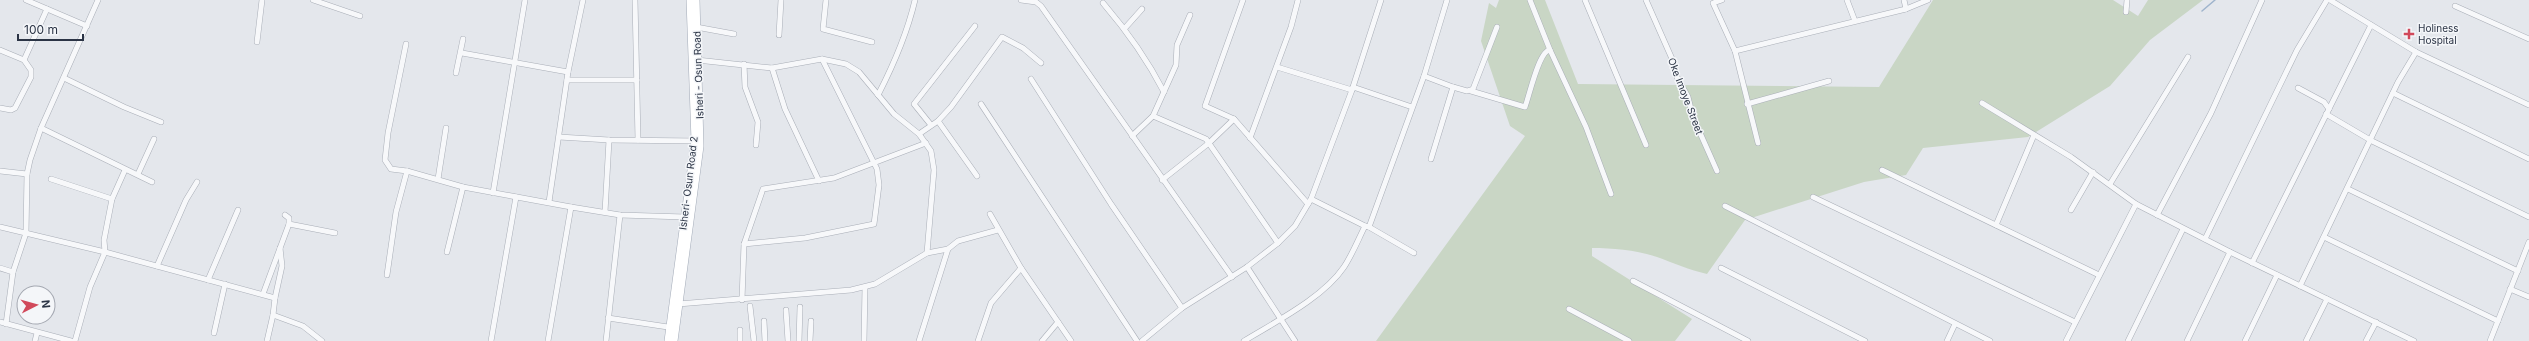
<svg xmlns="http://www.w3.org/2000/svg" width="2529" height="341" font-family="Inter,sans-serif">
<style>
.green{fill:#c9d6c5}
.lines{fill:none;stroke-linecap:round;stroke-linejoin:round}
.stream{stroke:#9fb4cc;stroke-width:1.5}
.minor-casing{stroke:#a9aeb7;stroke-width:6}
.major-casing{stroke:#a3abb8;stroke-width:8}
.minor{stroke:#f7f8fa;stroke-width:5}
.major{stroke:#fff;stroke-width:7}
.poi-dot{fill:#d1495b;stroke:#f4f6f9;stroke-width:1.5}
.labels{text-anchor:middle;stroke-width:3;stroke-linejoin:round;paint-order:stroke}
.poi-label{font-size:10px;fill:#2b3445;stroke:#f4f6f9;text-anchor:start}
.street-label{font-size:10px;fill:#2b3445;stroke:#f4f6f9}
</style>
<rect width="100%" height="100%" fill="#e4e7ec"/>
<path class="green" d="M1499,0H1545L1578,84L1879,87L1933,0H2113L2138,16L2148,0H2203L2150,40L2110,86L2028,137L1923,148L1906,175L1864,182L1745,220L1707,274C1689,270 1674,263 1657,257C1637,250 1613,248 1592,248V256L1692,319L1675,341H1376L1525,136L1510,126L1481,41L1489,3L1496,8Z"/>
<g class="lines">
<polyline class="stream" points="2202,11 2215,0"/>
<defs>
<g id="minor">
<polyline points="26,0 87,26"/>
<polyline points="313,0 360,16"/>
<polyline points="635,0 638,140"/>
<polyline points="826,0 823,29 872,42"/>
<polyline points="1021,0 1036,2 1041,6 1232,277"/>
<polyline points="1243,0 1205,106 1234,119 1308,204"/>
<polyline points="1530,0 1550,50"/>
<polyline points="1585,0 1646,145"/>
<polyline points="1646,0 1673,61 1677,77 1688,97 1693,117 1717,171"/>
<polyline points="1722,0 1713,3 1735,51 1906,9 1904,0"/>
<polyline points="1847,0 1855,21"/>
<polyline points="2330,0 2416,52 2529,105"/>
<path d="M1103,3C1127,31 1147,59 1164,92"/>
<polyline points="2455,6 2529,39"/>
<polyline points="1906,9 1928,0"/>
<polyline points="2126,12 2127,0"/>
<polyline points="696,27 734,34"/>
<polyline points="1125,28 1142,9"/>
<polyline points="779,35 781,0"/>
<polyline points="257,42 262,0"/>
<polyline points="406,44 388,133 385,160 391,169 407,171 463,187 571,207 620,215 685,217"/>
<polyline points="0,50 24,60"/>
<polyline points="1735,51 1758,143"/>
<polyline points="462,53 568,72"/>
<polyline points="744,64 745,87 758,122 756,145"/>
<polyline points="1277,67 1352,90"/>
<polyline points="772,68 785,109 819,181"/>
<polyline points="456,73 463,39"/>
<polyline points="1424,76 1453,87 1431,159"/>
<polyline points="64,78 124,107 161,122"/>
<polyline points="1031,79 1111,204 1182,308"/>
<polyline points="567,80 637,80"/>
<polyline points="1353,87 1412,107"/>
<polyline points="1453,87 1467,91 1473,89 1497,27"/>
<polyline points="2298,88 2324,102 2329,109"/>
<path d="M1471,91L1525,107C1529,97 1539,50 1550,50L1586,127L1611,194"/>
<polyline points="2393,93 2529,159"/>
<path d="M878,95C894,64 907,34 915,0"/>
<polyline points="1982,103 2071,157 2136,204 2230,252 2414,341"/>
<polyline points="981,104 1137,341"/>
<polyline points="1747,104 1829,81"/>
<polyline points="0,108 11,110 15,108 31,77 31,70 24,60 47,9"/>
<polyline points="2326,114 2372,141 2529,217"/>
<polyline points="1153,116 1206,139 1278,243"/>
<polyline points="938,121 977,176"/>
<polyline points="931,125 914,104 975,26"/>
<polyline points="41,128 152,182"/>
<polyline points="919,134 938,121 951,107 1002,37 1023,48 1041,63"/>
<polyline points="1132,136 1153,116 1176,65 1177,45 1190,15"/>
<polyline points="559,137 609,140 698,141"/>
<polyline points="1250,138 1291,27 1298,0"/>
<polyline points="1882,170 2099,275"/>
<polyline points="0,171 27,174"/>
<polyline points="138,174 154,139"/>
<polyline points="51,179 112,199"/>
<polyline points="438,179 446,128"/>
<polyline points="1162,180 1209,143 1234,119"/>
<polyline points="2110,184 2188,57"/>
<polyline points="2348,189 2518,271"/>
<polyline points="493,193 525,0"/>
<polyline points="1813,197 2075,322"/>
<polyline points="1311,199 1365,226"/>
<polyline points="549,202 568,72 583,0"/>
<polyline points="1725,206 1990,341"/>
<polyline points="2071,210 2093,172"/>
<polyline points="605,212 609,140"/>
<polyline points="990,214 1021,268 1071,341"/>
<polyline points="2157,215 2211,113 2262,0"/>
<polyline points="289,224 335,233"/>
<polyline points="1996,225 2034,135"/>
<polyline points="0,227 105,252 275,298 273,315 303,326 322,341"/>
<polyline points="1369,227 1414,253"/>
<polyline points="2324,237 2498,321"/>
<polyline points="2205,239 2297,50 2327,0"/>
<polyline points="744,244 805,238 874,224 879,185 877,169 822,59"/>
<polyline points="447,252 463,187"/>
<polyline points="927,253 948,249"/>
<polyline points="2252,263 2371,25"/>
<polyline points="157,266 186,200 197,182"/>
<polyline points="1247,267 1295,341"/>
<polyline points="0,268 13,272"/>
<polyline points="1721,268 1865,341"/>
<polyline points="387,275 396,212 407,171"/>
<polyline points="208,280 238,210"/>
<polyline points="1633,281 1748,341"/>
<polyline points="2300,286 2398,82 2416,52"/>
<polyline points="2510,289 2529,297"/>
<polyline points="263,294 289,224 289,218 285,215"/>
<polyline points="275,298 282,266 280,248"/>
<polyline points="742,300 744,244 763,189 834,178 926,143"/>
<polyline points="678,304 851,290 875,284 927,253 934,170 931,151 919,134 894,114 859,72 846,64 822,59 772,68 697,60"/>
<polyline points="750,306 754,341"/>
<polyline points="1569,309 1629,341"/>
<polyline points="786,310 788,341"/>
<polyline points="608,318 668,327"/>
<polyline points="764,321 765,341"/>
<polyline points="0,322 71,341"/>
<polyline points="6,324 13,272 26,233 27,174 30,160 41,128 98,0"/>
<polyline points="740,330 740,341"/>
<polyline points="214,333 225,284"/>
<polyline points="35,341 37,333"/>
<polyline points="75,341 90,287 105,252 104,240 112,199 125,170"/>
<polyline points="267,341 273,315"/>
<polyline points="491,341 516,197"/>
<polyline points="548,341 571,207"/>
<polyline points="606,341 620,215"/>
<polyline points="799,341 800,307"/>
<polyline points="810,341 811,321"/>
<polyline points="864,341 865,287"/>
<polyline points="919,341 948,249 958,241 998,230"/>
<polyline points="978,341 991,303 1021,268"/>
<polyline points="1042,341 1058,322"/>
<polyline points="1142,341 1182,308 1247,267 1278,243 1295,226 1311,199 1352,90 1381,0"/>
<path d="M1244,341C1275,322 1323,298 1344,267C1352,255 1358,240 1365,226L1369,227L1424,76L1447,0"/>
<polyline points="1947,341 1955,324"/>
<polyline points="2066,341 2136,204"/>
<polyline points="2128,341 2183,229"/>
<polyline points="2187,341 2230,252"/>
<polyline points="2245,341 2277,275"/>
<polyline points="2306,341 2327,299"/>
<polyline points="2366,341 2376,322"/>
<polyline points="2490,341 2529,242"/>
</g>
<g id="major">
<polyline points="668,341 695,141 690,0"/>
<polyline points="674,341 700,146 696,0"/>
</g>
</defs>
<use href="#minor" class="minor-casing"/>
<use href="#major" class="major-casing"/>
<use href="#minor" class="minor"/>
<use href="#major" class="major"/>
</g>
<path class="poi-dot" d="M2407 28h4v4h4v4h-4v4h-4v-4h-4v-4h4z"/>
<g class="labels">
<g class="poi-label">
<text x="2418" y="32">Holiness<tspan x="2418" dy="12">Hospital</tspan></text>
</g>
<g class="street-label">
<text transform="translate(698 75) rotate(-92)" y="4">Isheri - Osun Road</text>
<text transform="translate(1686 96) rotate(69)" y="4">Oke Imoye Street</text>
<text transform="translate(688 183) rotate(-83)" y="4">Isheri- Osun Road 2</text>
</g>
</g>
<g transform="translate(36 305) rotate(84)"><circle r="19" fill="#f4f6f9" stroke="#a4a8b1"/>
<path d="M0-3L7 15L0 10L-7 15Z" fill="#d1495b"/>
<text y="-6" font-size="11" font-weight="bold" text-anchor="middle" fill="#2b3445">N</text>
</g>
<path d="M18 34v6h65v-6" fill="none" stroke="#2b3445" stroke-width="2"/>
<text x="24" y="34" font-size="12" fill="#2b3445" stroke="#f4f6f9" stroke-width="3" paint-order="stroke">100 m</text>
</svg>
